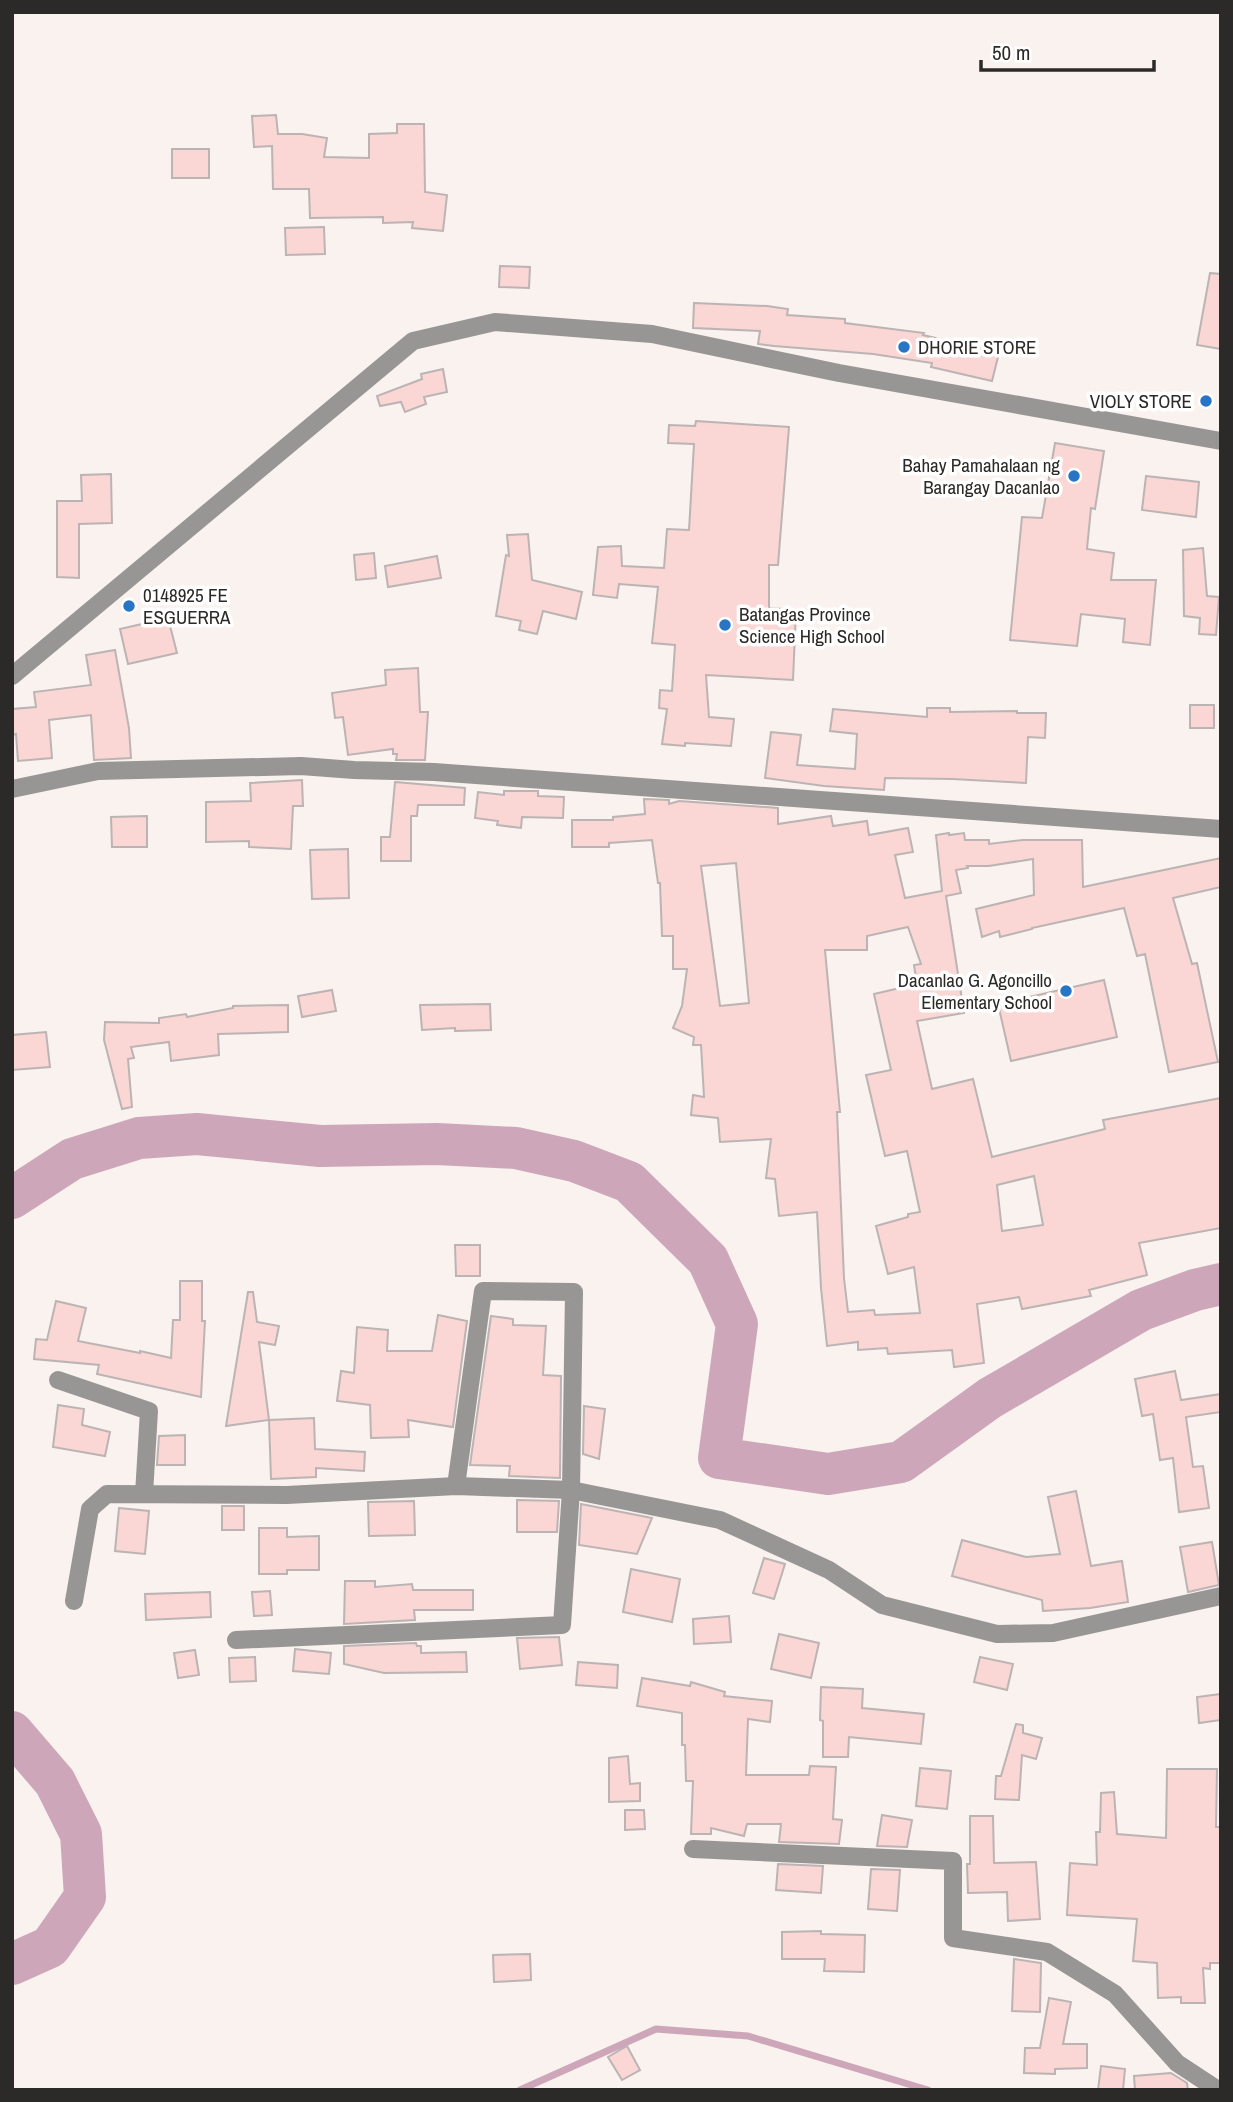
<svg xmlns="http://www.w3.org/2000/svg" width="1233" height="2102" font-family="'Archivo Narrow',sans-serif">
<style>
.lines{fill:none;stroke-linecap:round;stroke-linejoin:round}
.stream{stroke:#cda7b9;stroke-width:7}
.river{stroke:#cda7b9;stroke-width:42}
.building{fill:#fad6d4;stroke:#bcb4b4;stroke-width:2;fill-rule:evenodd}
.street{stroke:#989694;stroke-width:18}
.poi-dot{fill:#2975c5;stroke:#fff;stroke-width:2.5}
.labels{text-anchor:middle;stroke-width:7;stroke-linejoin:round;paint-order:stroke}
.poi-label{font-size:19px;fill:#2c2a28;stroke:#fff;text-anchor:start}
</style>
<rect width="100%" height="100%" fill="#f9f2ee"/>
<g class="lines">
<polyline class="stream" points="520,2090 656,2029 748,2036 928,2090"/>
<g class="river">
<polyline points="12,1198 72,1159 139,1138 197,1134 320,1146 437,1144 516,1148 574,1161 629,1182 708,1260 737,1324 719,1458 828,1474 901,1462 990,1398 1141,1310 1195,1290 1221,1284"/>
<polyline points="12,1732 55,1782 81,1834 85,1897 50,1947 12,1964"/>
</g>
</g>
<g class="building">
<polygon points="276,115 278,134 302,134 327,138 324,157 369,158 369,134 397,133 397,124 424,124 425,192 447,195 443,231 412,228 413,222 383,223 383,217 310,218 309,189 273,189 272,146 254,147 252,116"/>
<rect x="172" y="149" width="37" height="29"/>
<polygon points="324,227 325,254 286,255 285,228"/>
<polygon points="500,266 530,267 529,288 499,287"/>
<polygon points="1210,273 1221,274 1221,349 1197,345"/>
<polygon points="694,303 767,306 788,309 787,315 845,319 845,323 924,333 923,335 999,353 992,381 931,367 932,363 873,354 774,346 758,344 760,331 693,328"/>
<polygon points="443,369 447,392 424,397 426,404 405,412 401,402 380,406 377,396 422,379 421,374"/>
<polygon points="696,421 789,427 778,565 769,565 769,608 796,610 793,680 706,675 709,717 734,719 731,746 685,743 685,746 662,744 667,709 659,708 660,690 672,691 675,645 652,643 658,587 619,584 617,598 593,595 598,547 621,546 622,566 664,568 667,529 689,530 694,444 668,443 669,425 695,426"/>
<polygon points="1055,443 1104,451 1095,509 1091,508 1087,549 1114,553 1111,580 1156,580 1150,645 1123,642 1125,619 1081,614 1077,646 1010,640 1022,517 1042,518"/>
<polygon points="111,474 112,523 79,524 79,578 57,577 57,501 82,501 81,475"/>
<polygon points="1146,476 1199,482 1196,517 1142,510"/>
<polygon points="528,534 532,580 582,592 576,619 543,611 537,634 519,630 521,621 496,616 506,555 509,556 507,535"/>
<polygon points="1203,548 1207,596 1219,597 1216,635 1199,634 1200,618 1184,616 1183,550"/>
<polygon points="374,553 376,578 356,580 354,555"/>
<polygon points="437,556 441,578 388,587 385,566"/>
<polygon points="168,618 177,653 128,664 120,629"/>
<polygon points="115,650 129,728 131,758 94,760 91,715 49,720 52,758 18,761 16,734 12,735 12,709 36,707 34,692 91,685 86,655"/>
<polygon points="418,668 420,712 428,712 425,760 396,760 397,754 393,754 393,749 348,755 343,717 335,718 332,693 386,685 385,670"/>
<rect x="1190" y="705" width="24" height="23"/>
<polygon points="927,708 950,708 950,712 1017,711 1017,713 1046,713 1045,738 1028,737 1026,783 952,779 885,778 884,790 824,786 765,778 771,732 801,735 797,765 855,769 857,734 830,731 833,709 927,717"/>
<polygon points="302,780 303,806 293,806 291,849 249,847 249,841 206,842 206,802 251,801 250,783"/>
<polygon points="395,782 465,788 464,805 418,805 417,816 411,816 411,861 381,861 381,837 390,837"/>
<polygon points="504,791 538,791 538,796 564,797 563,818 522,817 521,828 497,825 498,821 475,818 478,792 504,795"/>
<path d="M644,799L669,800V804L679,801L778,808V824L831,816L833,826L867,821L869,835L908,828L913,852L895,855L905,898L942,891L936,835L949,833V835L964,833L965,840H989V844L1023,840H1082L1083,887L1221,858V887L1173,898L1192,964L1197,963L1218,1062L1169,1072L1145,954L1137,956L1124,908L1032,928V929L1000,937L999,931L982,937L976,909L1034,895L1033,859L989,866H967L968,868L956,870L961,893L946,896L964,1013L917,1021L932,1089L973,1079L992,1157L1105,1129L1103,1120L1221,1098V1228L1139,1243L1147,1275L1089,1290L1091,1296L1022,1309L1019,1297L977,1304L984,1363L954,1367L952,1350L888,1354L887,1348L858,1350V1342L827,1346L821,1288L817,1212L779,1216L775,1179L766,1178L771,1139L720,1142L718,1118L691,1115L693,1095L704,1097L701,1045H693L694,1037L673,1028L682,1006L687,969H673V936H662L660,883H658L652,840L609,843V847H572V820H613V817L645,814ZM736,863L749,1003L720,1006L701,866ZM908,927L921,964L914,965L917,984L874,994L891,1070L866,1075L885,1156L907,1151L920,1212L908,1214V1217L876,1226L888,1274L914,1267L920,1313L875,1315L874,1310L848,1312L844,1278L837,1112H840L825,950H867V936ZM1034,1176L1043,1225L1002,1231L997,1185Z"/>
<polygon points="147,816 147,847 112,847 111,817"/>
<polygon points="348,849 349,898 312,899 310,850"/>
<polygon points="1104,980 1117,1037 1011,1061 998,1004"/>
<polygon points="332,990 336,1011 302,1017 298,996"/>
<polygon points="490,1004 491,1030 455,1031 455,1028 422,1030 420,1005"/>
<polygon points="288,1005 288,1032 218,1034 219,1055 171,1061 169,1042 131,1047 134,1058 128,1059 132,1107 122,1109 104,1040 105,1022 159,1023 159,1018 186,1014 187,1017 233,1008 233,1006"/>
<polygon points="46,1032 50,1067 12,1070 12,1035"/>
<polygon points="455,1245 480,1245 480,1276 456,1276"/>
<polygon points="180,1281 202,1281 202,1321 205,1321 201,1397 97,1374 99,1365 34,1359 36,1339 47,1340 56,1301 86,1308 78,1341 140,1353 140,1351 171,1358 173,1320 180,1320"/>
<polygon points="248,1292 253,1292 257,1322 279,1326 275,1345 259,1342 269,1420 226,1426"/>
<polygon points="438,1315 467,1321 453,1427 408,1420 409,1437 371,1438 370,1405 337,1401 341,1371 354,1373 357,1327 388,1330 387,1351 432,1351"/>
<polygon points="491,1316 513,1319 513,1325 546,1326 543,1375 561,1376 560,1478 509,1476 510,1466 470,1465"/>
<polygon points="1175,1371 1181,1400 1221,1394 1221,1412 1186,1417 1193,1467 1203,1466 1209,1508 1179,1512 1173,1458 1160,1460 1153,1414 1142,1416 1135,1379"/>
<polygon points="58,1405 84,1409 82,1425 110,1432 105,1456 53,1447"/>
<polygon points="584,1406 605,1409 599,1459 583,1454"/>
<polygon points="314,1418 315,1449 365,1452 364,1471 316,1468 316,1477 271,1479 269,1420"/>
<polygon points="185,1435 185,1465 157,1465 159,1436"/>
<polygon points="1076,1491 1091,1566 1122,1561 1128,1602 1090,1608 1043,1611 1042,1600 952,1576 962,1540 1026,1557 1060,1554 1048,1497"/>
<polygon points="517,1500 559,1501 557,1532 517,1532"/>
<polygon points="414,1501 415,1535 369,1536 368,1502"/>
<polygon points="581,1504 652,1518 637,1554 579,1545"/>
<rect x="222" y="1506" width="22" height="24"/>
<polygon points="119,1508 149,1511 145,1554 115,1551"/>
<polygon points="259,1528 287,1528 287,1537 319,1536 319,1570 287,1570 287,1574 259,1574"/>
<polygon points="1212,1542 1219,1585 1188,1592 1180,1547"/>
<polygon points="764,1558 785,1564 774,1599 753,1593"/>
<polygon points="631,1569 680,1579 672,1622 623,1612"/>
<polygon points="345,1581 375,1581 375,1587 412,1584 413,1590 473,1590 473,1610 414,1610 415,1620 344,1624"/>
<polygon points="270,1591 272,1615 254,1616 252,1592"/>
<polygon points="210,1592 211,1617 146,1620 145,1594"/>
<polygon points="729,1616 731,1642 694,1644 693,1619"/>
<polygon points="779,1634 819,1643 811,1678 771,1669"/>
<polygon points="559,1637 562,1665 520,1669 517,1638"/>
<polygon points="416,1643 417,1646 421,1646 421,1653 466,1652 467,1672 384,1673 344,1664 344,1646"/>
<polygon points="295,1649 331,1653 329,1674 293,1671"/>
<polygon points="195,1650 199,1675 178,1678 174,1653"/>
<polygon points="255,1657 256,1681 230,1682 229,1658"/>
<polygon points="980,1657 1013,1664 1007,1690 974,1682"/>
<polygon points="578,1662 618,1665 617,1688 576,1685"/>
<polygon points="642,1678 690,1686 691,1682 725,1692 724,1696 772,1701 770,1722 748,1719 746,1775 809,1775 810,1766 836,1767 833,1819 842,1820 839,1844 779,1842 781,1824 747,1824 744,1836 711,1828 711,1834 691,1834 693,1781 686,1781 685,1745 682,1745 682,1713 637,1706"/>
<polygon points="821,1687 863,1689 862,1708 924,1714 921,1744 849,1737 848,1757 823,1757 823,1721 820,1720"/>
<polygon points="1221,1694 1221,1720 1199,1723 1197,1697"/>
<polygon points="1016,1724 1023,1725 1023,1733 1042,1738 1036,1759 1022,1755 1019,1800 995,1799 996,1776 1001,1776"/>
<polygon points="628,1756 630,1784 640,1783 640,1801 609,1802 609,1758"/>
<polygon points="920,1768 951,1771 947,1809 916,1806"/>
<polygon points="1167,1769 1217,1769 1216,1827 1221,1827 1221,1963 1210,1963 1210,1969 1203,1968 1205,2003 1181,2003 1181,1997 1158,1998 1157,1963 1133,1961 1137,1919 1067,1915 1070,1863 1097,1865 1096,1832 1100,1832 1101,1793 1114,1792 1117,1834 1166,1838"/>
<polygon points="625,1810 644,1810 645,1829 625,1830"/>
<polygon points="882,1815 912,1820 907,1847 877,1846"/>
<polygon points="970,1816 993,1816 994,1863 1036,1862 1040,1919 1008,1921 1007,1892 968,1893 967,1864 970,1864"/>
<polygon points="778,1864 823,1866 821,1893 776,1890"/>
<polygon points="871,1869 900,1870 897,1911 868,1909"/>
<polygon points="821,1931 821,1934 865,1935 864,1972 824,1971 825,1959 782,1959 782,1932"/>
<polygon points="530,1954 531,1980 494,1982 493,1955"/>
<polygon points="1014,1959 1041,1963 1040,2012 1012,2011"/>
<polygon points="1049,1998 1071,2002 1063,2044 1087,2044 1087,2068 1055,2069 1055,2074 1024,2073 1025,2048 1040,2048"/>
<polygon points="627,2046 640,2070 622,2080 608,2057"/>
<polygon points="1101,2066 1125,2069 1123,2090 1098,2090"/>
<polygon points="1171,2073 1187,2083 1188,2090 1135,2090 1134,2076"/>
</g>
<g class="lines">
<g class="street">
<polyline points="12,676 413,341 495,322 652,334 839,373 1221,441"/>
<polyline points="12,789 98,771 301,766 354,770 434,772 1221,829"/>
<polyline points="58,1380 149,1411 144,1494"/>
<polyline points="74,1601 90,1509 107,1494 287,1495 456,1486 571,1490 720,1520 829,1570 882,1605 997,1634 1053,1633 1221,1596"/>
<polyline points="236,1640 562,1625 571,1490 574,1292 483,1291 456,1486"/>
<polyline points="693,1849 953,1861 953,1938 1047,1952 1115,1994 1177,2063 1218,2090"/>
</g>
</g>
<g class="poi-dot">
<circle cx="904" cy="347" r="7"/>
<circle cx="1206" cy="401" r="7"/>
<circle cx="1074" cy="476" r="7"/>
<circle cx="129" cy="606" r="7"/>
<circle cx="725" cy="625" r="7"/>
<circle cx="1066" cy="991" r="7"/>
</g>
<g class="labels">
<g class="poi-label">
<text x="918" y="354">DHORIE STORE</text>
<text x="1192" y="408" text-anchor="end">VIOLY STORE</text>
<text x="1060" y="472" text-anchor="end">Bahay Pamahalaan ng<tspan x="1060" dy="22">Barangay Dacanlao</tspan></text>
<text x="143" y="602">0148925 FE<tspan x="143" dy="22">ESGUERRA</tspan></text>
<text x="739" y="621">Batangas Province<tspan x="739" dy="22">Science High School</tspan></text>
<text x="1052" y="987" text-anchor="end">Dacanlao G. Agoncillo<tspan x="1052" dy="22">Elementary School</tspan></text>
</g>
</g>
<rect width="1233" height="2102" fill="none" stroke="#2c2a28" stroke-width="28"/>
<path d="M981 60v10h173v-10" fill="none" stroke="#2c2a28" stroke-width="3.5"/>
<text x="992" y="60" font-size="21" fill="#2c2a28" stroke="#ffffff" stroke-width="5" paint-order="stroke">50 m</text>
</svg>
